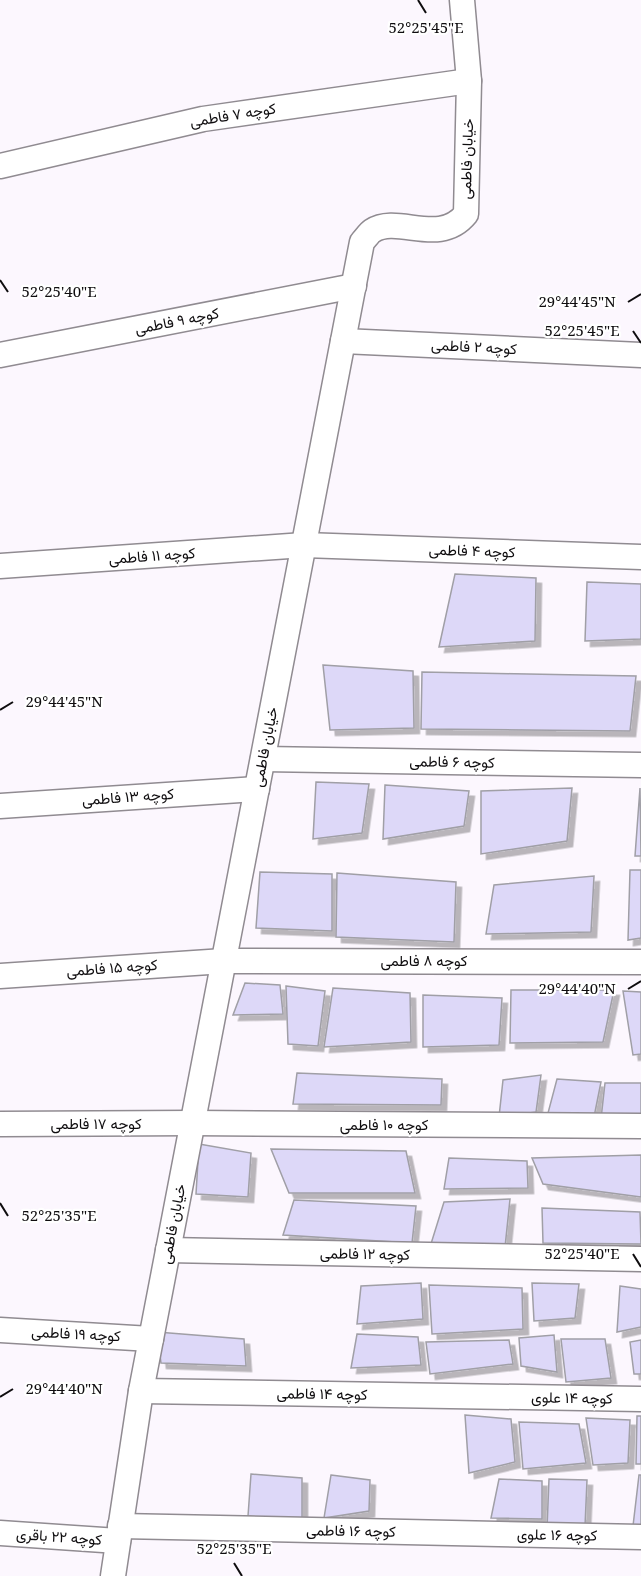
<svg xmlns="http://www.w3.org/2000/svg" width="641" height="1576" font-family="'Noto Serif',Vazirmatn,serif">
<style>
.building{fill:#ddd8f8;stroke:#a09fa6;stroke-width:1.5;filter:url(#shadow)}
.lines{fill:none;stroke-linecap:round;stroke-linejoin:round}
.minor-casing{stroke:#908b91;stroke-width:27}
.minor{stroke:#fff;stroke-width:24}
.ticks{fill:none;stroke:#0f0d0f;stroke-width:2}
.labels{text-anchor:middle;stroke-width:4.5;stroke-linejoin:round;paint-order:stroke}
.street-label{font-size:15px;fill:#0f0d0f;stroke:#fff}
.ticks-label{font-size:15px;text-anchor:middle;fill:#0f0d0f;stroke:#fff;stroke-width:4.5;stroke-linejoin:round;paint-order:stroke}
</style>
<defs>
<filter id="shadow"><feDropShadow dx="5.5" dy="5.5" stdDeviation="0" flood-color="#0004"/></filter>
</defs>
<rect width="100%" height="100%" fill="#fcf7fe"/>
<g class="building">
<polygon points="455,574 536,578 535,641 439,647"/>
<polygon points="587,582 641,584 641,639 585,641"/>
<polygon points="323,665 413,671 414,728 330,730"/>
<polygon points="422,672 636,676 630,731 421,729"/>
<polygon points="316,782 369,784 362,833 313,839"/>
<polygon points="385,785 469,791 464,826 383,839"/>
<polygon points="572,788 567,841 481,854 481,791"/>
<polygon points="640,788 641,856 635,856"/>
<polygon points="630,870 641,870 641,938 628,940"/>
<polygon points="260,872 332,874 332,931 256,928"/>
<polygon points="337,873 456,882 454,942 336,937"/>
<polygon points="594,876 591,932 486,934 494,885"/>
<polygon points="245,983 280,985 283,1014 233,1015"/>
<polygon points="286,986 325,991 318,1046 288,1044"/>
<polygon points="333,988 410,993 411,1042 324,1047"/>
<polygon points="511,990 614,990 603,1042 510,1043"/>
<polygon points="623,991 641,992 641,1054 633,1055"/>
<polygon points="423,995 502,998 499,1045 423,1047"/>
<polygon points="297,1073 442,1079 441,1105 293,1104"/>
<polygon points="541,1075 536,1112 499,1117 503,1080"/>
<polygon points="557,1079 601,1082 594,1117 548,1113"/>
<polygon points="605,1083 641,1083 641,1119 601,1119"/>
<polygon points="199,1144 251,1153 248,1197 196,1194"/>
<polygon points="271,1149 406,1151 415,1193 289,1193"/>
<polygon points="641,1155 641,1197 543,1184 532,1158"/>
<polygon points="449,1158 527,1161 528,1188 444,1189"/>
<polygon points="510,1199 505,1247 430,1247 444,1202"/>
<polygon points="294,1200 416,1206 412,1243 283,1235"/>
<polygon points="542,1208 640,1212 641,1244 543,1243"/>
<polygon points="421,1283 423,1319 357,1324 361,1286"/>
<polygon points="532,1283 579,1284 575,1318 534,1321"/>
<polygon points="429,1285 522,1288 523,1329 432,1334"/>
<polygon points="620,1286 641,1289 641,1327 617,1332"/>
<polygon points="157,1332 244,1339 246,1366 161,1363"/>
<polygon points="357,1334 418,1337 421,1365 351,1368"/>
<polygon points="554,1335 557,1372 521,1366 519,1338"/>
<polygon points="561,1339 605,1339 611,1378 566,1382"/>
<polygon points="509,1340 513,1364 430,1374 426,1342"/>
<polygon points="641,1340 641,1374 634,1374 630,1342"/>
<polygon points="465,1415 511,1419 515,1462 469,1473"/>
<polygon points="637,1416 641,1416 641,1464 636,1464"/>
<polygon points="586,1418 630,1420 628,1463 593,1465"/>
<polygon points="519,1422 579,1424 586,1463 523,1469"/>
<polygon points="251,1474 302,1478 302,1522 248,1516"/>
<polygon points="331,1475 370,1480 369,1511 324,1518"/>
<polygon points="639,1475 641,1475 641,1525 633,1526"/>
<polygon points="499,1479 542,1481 542,1519 491,1518"/>
<polygon points="549,1479 587,1480 585,1526 547,1529"/>
</g>
<g class="lines">
<defs>
<g id="minor">
<polyline points="0,166 203,119 469,81"/>
<polyline points="343,341 641,355"/>
<polyline points="0,355 354,286"/>
<polyline points="0,566 304,545 641,557"/>
<polyline points="263,759 641,765"/>
<polyline points="0,806 257,789"/>
<polyline points="0,976 224,961 641,962"/>
<polyline points="0,1124 193,1123 641,1126"/>
<polyline points="168,1250 641,1259"/>
<polyline points="0,1330 151,1339"/>
<polyline points="141,1391 641,1399"/>
<polyline points="120,1526 641,1537"/>
<polyline points="0,1533 118,1541"/>
<path d="M113,1576L141,1391L362,242C365,239 369,233 372,231C398,214 439,247 466,214L469,81L462,0"/>
</g>
</defs>
<use href="#minor" class="minor-casing"/>
<use href="#minor" class="minor"/>
</g>
<path class="ticks" d="M418,0L426,13M0,280L8,292M628,302L641,294M633,331L641,343M0,710L13,702M628,989L641,981M0,1203L8,1216M633,1254L641,1267M0,1397L13,1389M234,1563L242,1576"/>
<g class="labels">
<g class="street-label">
<text transform="translate(233 115) rotate(-9)" y="5">کوچه ۷ فاطمی</text>
<text transform="translate(467 159) rotate(-88)" y="5">خیابان فاطمی</text>
<text transform="translate(177 321) rotate(-11)" y="5">کوچه ۹ فاطمی</text>
<text transform="translate(474 347) rotate(3)" y="5">کوچه ۲ فاطمی</text>
<text transform="translate(472 551) rotate(2)" y="5">کوچه ۴ فاطمی</text>
<text transform="translate(152 556) rotate(-4)" y="5">کوچه ۱۱ فاطمی</text>
<text transform="translate(265 747) rotate(-79)" y="5">خیابان فاطمی</text>
<text transform="translate(452 762) rotate(1)" y="5">کوچه ۶ فاطمی</text>
<text transform="translate(128 797) rotate(-4)" y="5">کوچه ۱۳ فاطمی</text>
<text x="424" y="966">کوچه ۸ فاطمی</text>
<text transform="translate(112 968) rotate(-4)" y="5">کوچه ۱۵ فاطمی</text>
<text x="96" y="1129">کوچه ۱۷ فاطمی</text>
<text x="384" y="1130">کوچه ۱۰ فاطمی</text>
<text transform="translate(173 1224) rotate(-79)" y="5">خیابان فاطمی</text>
<text transform="translate(365 1254) rotate(1)" y="5">کوچه ۱۲ فاطمی</text>
<text transform="translate(76 1334) rotate(3)" y="5">کوچه ۱۹ فاطمی</text>
<text transform="translate(322 1394) rotate(1)" y="5">کوچه ۱۴ فاطمی</text>
<text transform="translate(572 1398) rotate(1)" y="5">کوچه ۱۴ علوی</text>
<text transform="translate(351 1531) rotate(1)" y="5">کوچه ۱۶ فاطمی</text>
<text transform="translate(557 1535) rotate(1)" y="5">کوچه ۱۶ علوی</text>
<text transform="translate(59 1537) rotate(4)" y="5">کوچه ۲۲ باقری</text>
</g>
</g>
<g class="ticks-label">
<text x="426" y="33">52°25'45"E</text>
<text x="59" y="297">52°25'40"E</text>
<text x="577" y="307">29°44'45"N</text>
<text x="582" y="336">52°25'45"E</text>
<text x="64" y="707">29°44'45"N</text>
<text x="577" y="994">29°44'40"N</text>
<text x="59" y="1221">52°25'35"E</text>
<text x="582" y="1259">52°25'40"E</text>
<text x="64" y="1394">29°44'40"N</text>
<text x="234" y="1554">52°25'35"E</text>
</g>
</svg>
